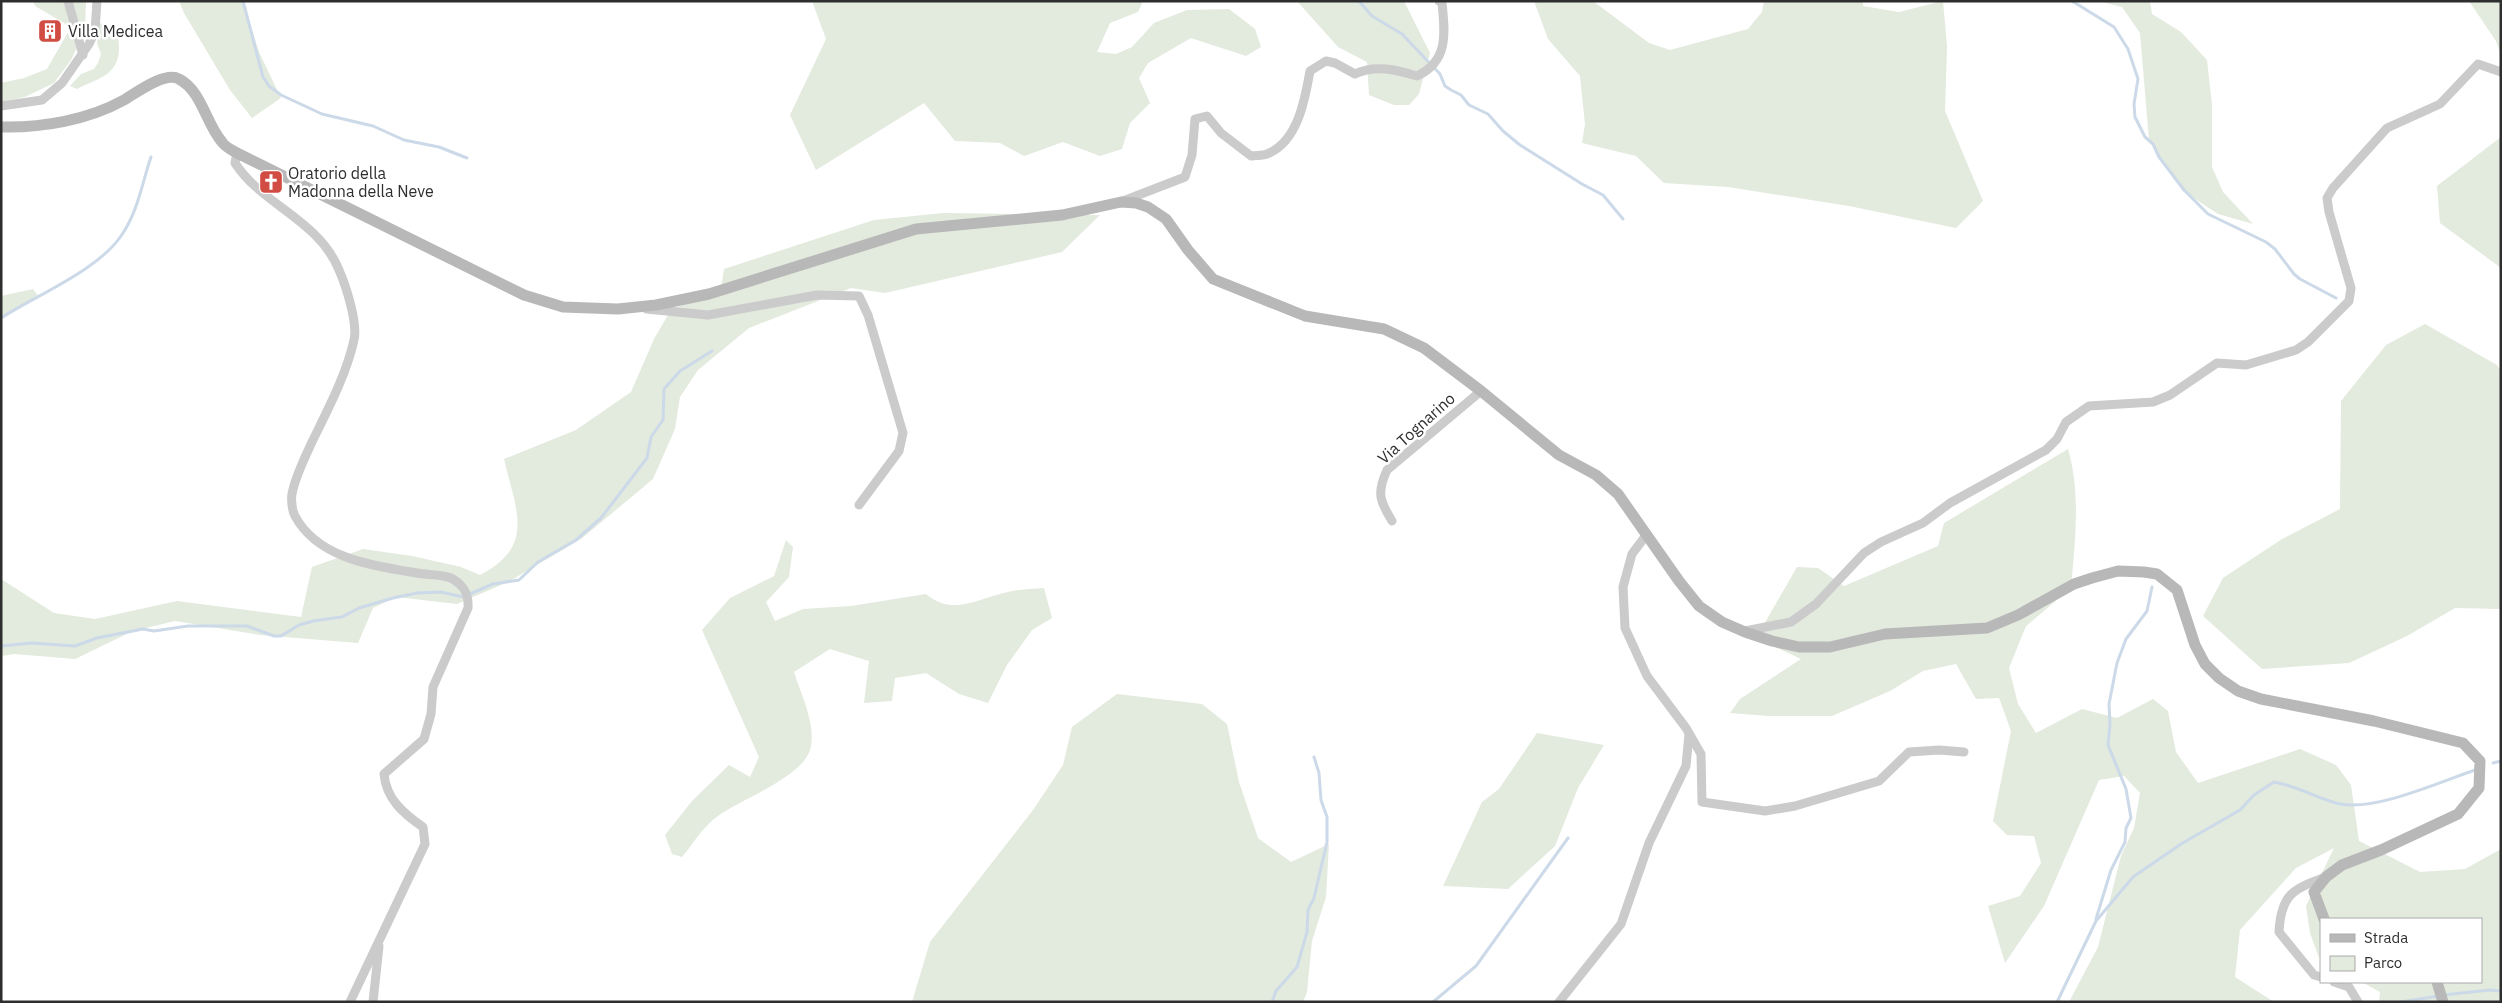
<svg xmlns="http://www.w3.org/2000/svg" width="2502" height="1003" font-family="'IBM Plex Sans',sans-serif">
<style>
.green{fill:#e3eade}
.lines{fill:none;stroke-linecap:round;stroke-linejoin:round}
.stream{stroke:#ccd9e8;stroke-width:3}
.street{stroke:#cbcbcb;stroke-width:9}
.secondary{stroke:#b8b8b8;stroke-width:11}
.labels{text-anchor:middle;stroke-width:5;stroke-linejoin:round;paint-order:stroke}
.poi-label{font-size:16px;fill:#2e2e2e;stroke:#fff;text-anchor:start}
.street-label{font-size:16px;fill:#2e2e2e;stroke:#fff}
</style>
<rect width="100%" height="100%" fill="#fff"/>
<g class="green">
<polygon points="33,1 86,1 85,31 71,60 54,83 25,97 1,102 1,83 24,78 47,69 71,27 35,6"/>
<polygon points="179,1 243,1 259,52 281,98 252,118 230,90 184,13"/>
<polygon points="812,1 1143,1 1138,12 1110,23 1097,52 1116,54 1132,47 1154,23 1187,10 1229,9 1255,29 1261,47 1246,56 1191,38 1148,63 1139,78 1150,103 1130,123 1122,149 1100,156 1063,142 1024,156 1000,143 955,141 924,103 816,170 790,115 826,39"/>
<polygon points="1297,1 1404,1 1430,53 1419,94 1409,105 1394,105 1369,95 1367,62 1338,47"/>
<polygon points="1534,1 1593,1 1649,43 1670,50 1748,29 1762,12 1764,1 1863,1 1863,6 1899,12 1943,1 1947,46 1945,111 1983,201 1956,228 1849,206 1728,187 1664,183 1636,156 1582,143 1585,124 1580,76 1548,39"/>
<polygon points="2098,1 2150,1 2152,14 2181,32 2207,60 2212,105 2212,167 2223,192 2253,224 2218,214 2183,191 2149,140 2140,33 2122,7"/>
<polygon points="2469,1 2501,1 2501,55 2496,41"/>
<path d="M100,23C112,29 120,33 119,49C118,76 98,78 77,89L70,86L81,74L94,69L98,63L101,54L97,43Z"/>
<polygon points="2501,137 2501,268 2440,223 2437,186"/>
<path d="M943,213L1100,215L1062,252L885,293L851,288L749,328L698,370L680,397L675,429L653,479L581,539L508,582L457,604L396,597L373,608L358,643L260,635L175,621L133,631L75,659L14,654L1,656V579L54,613L95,619L177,601L301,617L312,567L363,549L412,556L461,567L480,575C537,546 515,508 504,459L576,430L631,392L654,339L672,308L720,295L724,269L874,220Z"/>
<polygon points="33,289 38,296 1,320 1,296"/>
<polygon points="2425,324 2497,365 2501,371 2501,609 2455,608 2407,636 2349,663 2262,669 2203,616 2223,578 2282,539 2340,509 2341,401 2386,345"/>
<path d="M2068,449C2081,493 2075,542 2071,588L2026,626L2009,668L2018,704L2036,733L2082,709L2117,718L2153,699L2168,711L2176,752L2198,783L2300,749L2336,765L2351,785L2359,841L2420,872L2465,869L2501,849V1002H2379L2380,992L2362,982H2481V919H2321L2319,958L2310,933L2306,906L2334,848L2296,868L2240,930L2235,977L2274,1002H2069L2098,947L2121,856L2134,828L2140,793L2124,776L2099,780L2044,906L2005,963L1988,906L2020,896L2041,863L2034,836L2007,835L1993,821L2011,731L1999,698L1976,699L1956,664L1923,671L1890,691L1832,716H1768L1730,713L1740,699L1801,659L1756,638L1797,567L1818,568L1844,586L1938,546L1944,523Z"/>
<path d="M786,540L793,547L789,577L766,602L775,621L803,609L851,606L926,594C953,617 978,598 1008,592C1020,589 1032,589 1044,588L1052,618L1032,630L1007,665L988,703L959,694L926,673L895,678L892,701L864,703L869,661L830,649L794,672C801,695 817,725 810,750C802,777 740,800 718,816C704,825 693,844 682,857L672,854L665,835L692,801L729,765L750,777L759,757L702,630L730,598L774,576Z"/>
<polygon points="1117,694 1202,704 1227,724 1239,782 1258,838 1291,862 1329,844 1326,897 1312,941 1307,992 1303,1002 912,1002 930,942 1033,810 1063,765 1072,727"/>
<polygon points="1537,733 1604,745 1578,788 1555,846 1508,889 1443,886 1482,802 1499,789"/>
</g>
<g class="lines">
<g class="stream">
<polyline points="243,1 263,77 269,86 281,95 322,114 373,126 404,140 439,147 467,158"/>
<polyline points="1359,1 1372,16 1402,34 1440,74 1445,86 1451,90 1461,95 1469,105 1488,114 1503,131 1520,145 1582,184 1603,195 1623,219"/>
<polyline points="2072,1 2114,27 2128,49 2138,79 2134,104 2135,117 2145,137 2153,144 2159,157 2184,190 2208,214 2266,242 2275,249 2294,274 2300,279 2336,298"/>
<path d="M1,318C37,295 98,270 121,236C138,212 142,183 151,157"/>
<polyline points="1,646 32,643 75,646 97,638 143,629 154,631 188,626 247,626 274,636 281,636 299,625 313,621 342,617 359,608 393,598 417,593 441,592 463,597 493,584 519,580 538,562 576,540 601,518 647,458 651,437 663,420 664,389 680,371 712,351"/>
<polyline points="2493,763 2501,761"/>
<polyline points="2096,919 2111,870 2125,842 2126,828 2131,818 2126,789 2108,745 2110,724 2109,704 2117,663 2126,639 2147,611 2152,587"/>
<polyline points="2444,995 2489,990 2501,991"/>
<polyline points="1272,1002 1276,991 1297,967 1307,932 1308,910 1314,898 1327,842 1327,817 1321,800 1319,773 1314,757"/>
<polyline points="1433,1002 1476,966 1568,838"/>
<path d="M2057,1002L2096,921L2133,877L2181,844L2240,810L2254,795L2274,782C2298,786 2318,799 2340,804C2376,811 2440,782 2475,770"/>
<polyline points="2401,1002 2438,996"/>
</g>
<g class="street">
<polyline points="68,1 83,55"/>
<polyline points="1,106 42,100 62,83 89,44 95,31 97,1"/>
<path d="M237,153L235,163C262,205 319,220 339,270C346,286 358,323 354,340C346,376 327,411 311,444C304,460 295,477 292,494C291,499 292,511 295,516C318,559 374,566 417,573C427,575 441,574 451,578C464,585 469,594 468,608L433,687L431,714L424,739L384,774C386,799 404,814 423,827L425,844L350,1002"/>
<path d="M1123,201L1185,177L1192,155L1195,119L1207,116L1221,133L1251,156C1256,155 1263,156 1267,154C1298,142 1305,99 1310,71L1326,61L1335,63L1355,74C1375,64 1397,70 1417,76C1449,61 1445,33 1442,3L1439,1"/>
<polyline points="646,309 708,315 817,295 859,296 868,315 903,433 899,451 859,505"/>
<path d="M1392,521C1379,500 1377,492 1387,470L1481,391"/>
<polyline points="1647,534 1632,554 1623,587 1625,628 1647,676 1686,728 1701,754 1702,802 1765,811 1795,806 1879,781 1909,752 1939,750 1964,752"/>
<polyline points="1745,631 1791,622 1816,604 1864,553 1881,542 1923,523 1950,503 2046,450 2057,439 2066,422 2089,406 2153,402 2170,395 2217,363 2246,365 2296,350 2308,342 2349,301 2351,288 2329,212 2327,198 2333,188 2387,128 2440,104 2478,64 2501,72"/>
<path d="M2321,977L2314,975L2279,932C2281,894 2293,889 2326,877"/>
<polyline points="2334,982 2349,987 2358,1002"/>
<polyline points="373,1002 379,946"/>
<polyline points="1559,1002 1621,924 1649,843 1686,766 1689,734"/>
</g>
<g class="secondary">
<path d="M1,127C42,128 88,120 124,100C136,93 165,71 179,79C202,91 206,124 222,142C225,147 232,150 237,153L524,295L563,307L618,309L656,305L709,294L916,229L1062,215L1121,202L1136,203L1148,207L1166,219L1188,250L1213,279L1305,316L1384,329L1424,348L1481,391L1559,455L1596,475L1618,494L1679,581L1699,606L1722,622L1745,632L1772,641L1799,647H1830L1885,634L1987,628L2018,615L2074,584L2092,578L2118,571L2144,572L2157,574L2177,590L2195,645L2205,664L2219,678L2238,691L2261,699L2374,721L2463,743L2480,761L2479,788L2458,814L2381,850L2342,865L2326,877L2314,892L2324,919"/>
<polyline points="2437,982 2443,1002"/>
</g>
</g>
<defs>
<symbol id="building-square" viewBox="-11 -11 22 22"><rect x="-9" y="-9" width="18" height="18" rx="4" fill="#d14d44" stroke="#fff"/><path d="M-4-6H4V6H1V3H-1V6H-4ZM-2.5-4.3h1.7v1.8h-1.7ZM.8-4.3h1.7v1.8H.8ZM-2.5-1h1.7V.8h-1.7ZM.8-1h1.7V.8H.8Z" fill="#fff"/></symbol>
<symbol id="church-square" viewBox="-11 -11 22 22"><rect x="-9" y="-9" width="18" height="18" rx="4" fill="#d14d44" stroke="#fff"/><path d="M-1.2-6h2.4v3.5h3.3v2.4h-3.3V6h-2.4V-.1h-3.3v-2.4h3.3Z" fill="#fff"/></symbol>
</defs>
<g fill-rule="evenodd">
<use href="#building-square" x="36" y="17" width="28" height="28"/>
<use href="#church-square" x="257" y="168" width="28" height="28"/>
</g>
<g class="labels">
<g class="poi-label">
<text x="68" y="37">Villa Medicea</text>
<text x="288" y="179">Oratorio della<tspan x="288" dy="18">Madonna della Neve</tspan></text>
</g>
<g class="street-label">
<text transform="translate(1416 428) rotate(-42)" y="6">Via Tognarino</text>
</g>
</g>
<rect width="2502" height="1003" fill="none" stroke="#2e2e2e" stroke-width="5"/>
<rect x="2320" y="918" width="162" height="65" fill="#ffffff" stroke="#ababab"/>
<rect x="2330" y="934" width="25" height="8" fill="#b8b8b8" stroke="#ababab"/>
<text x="2364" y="943" font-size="15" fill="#2e2e2e">Strada</text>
<rect x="2330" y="956" width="25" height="15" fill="#e3eade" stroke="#ababab"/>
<text x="2364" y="968" font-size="15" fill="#2e2e2e">Parco</text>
</svg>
